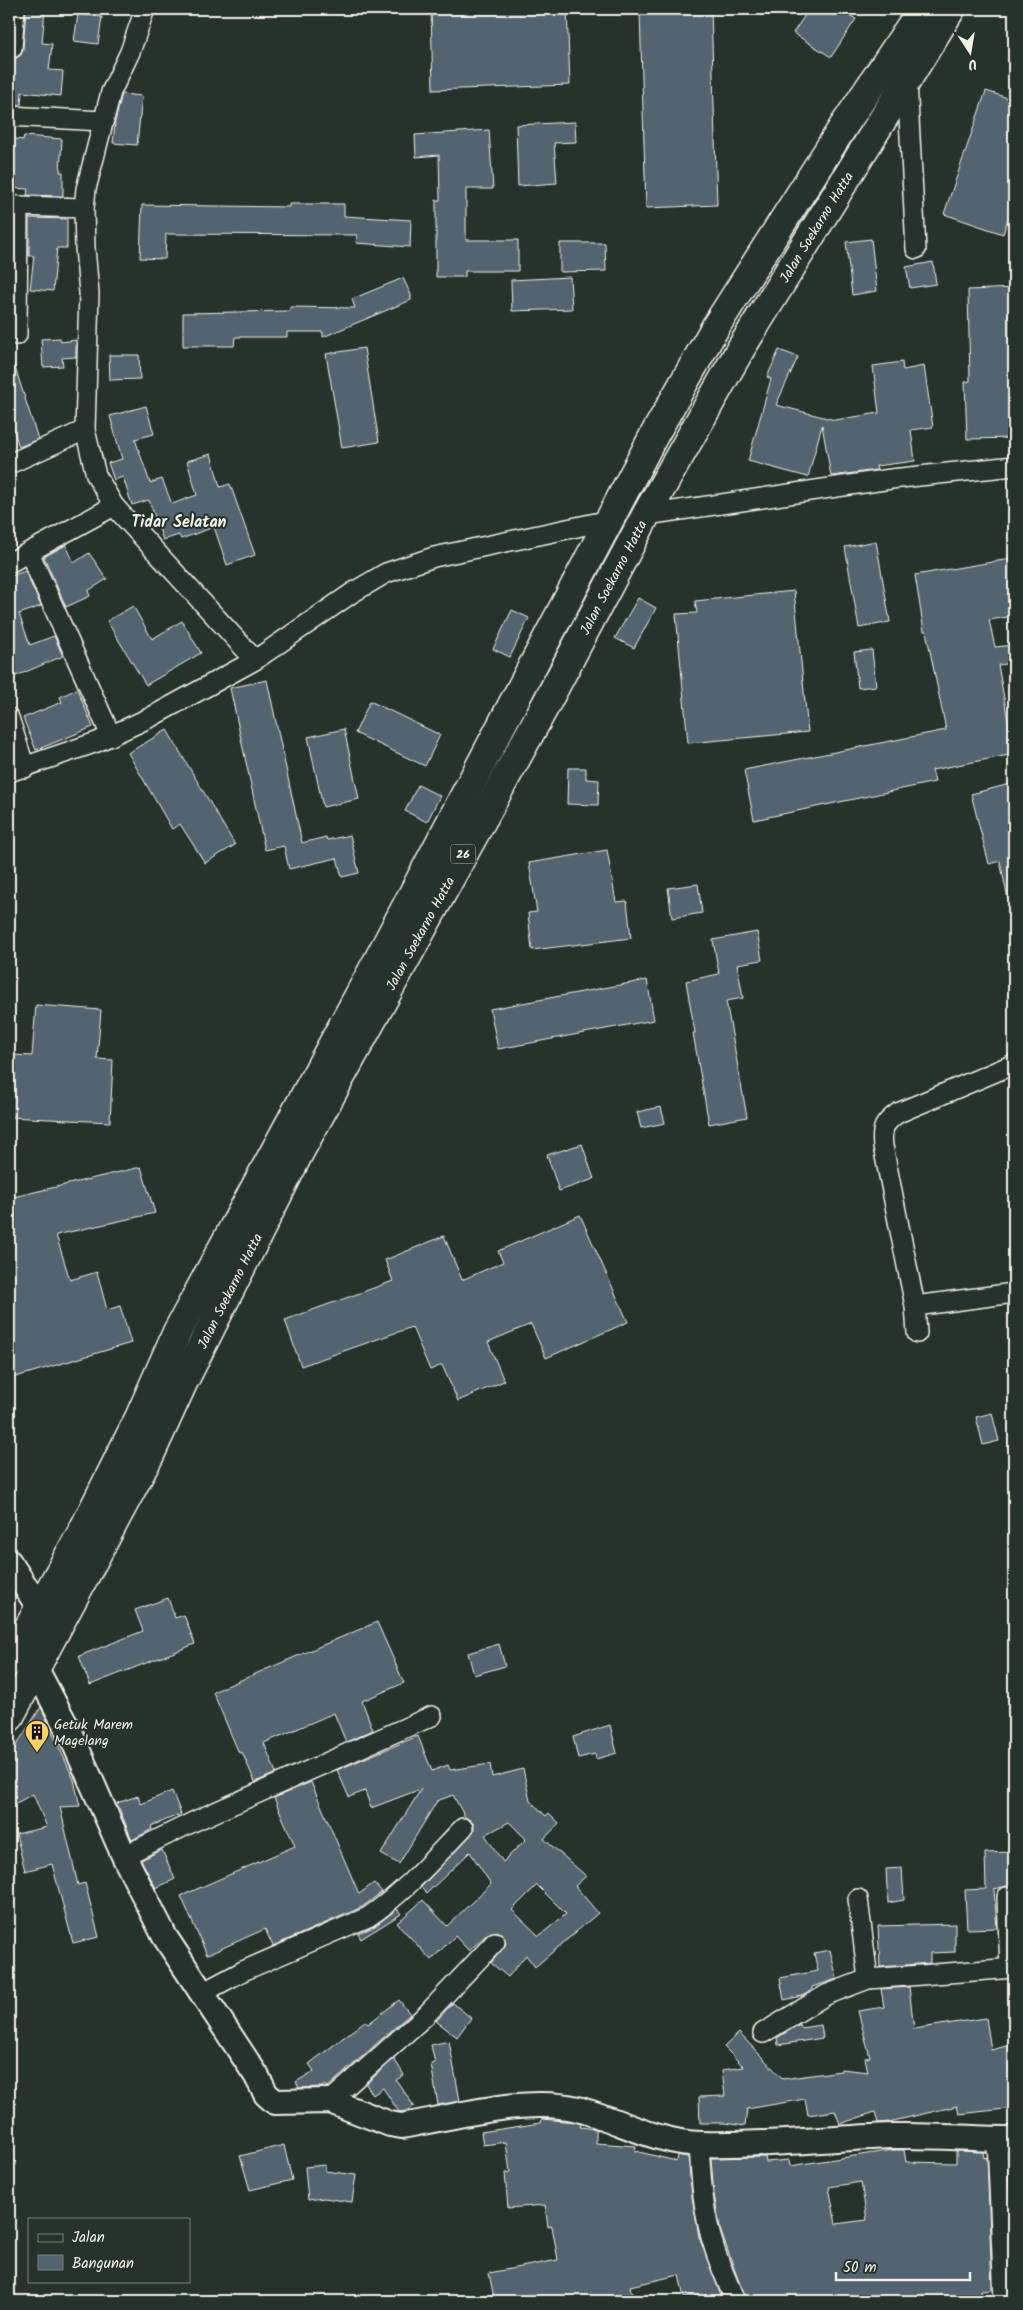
<svg xmlns="http://www.w3.org/2000/svg" width="1023" height="2310" font-family="Kalam,sans-serif">
<style>
.building{fill:#52636f;stroke:#f4f1e8;fill-rule:evenodd}
.lines{fill:none;stroke-linecap:round;stroke-linejoin:round}
.minor-casing{stroke:#f4f1e8;stroke-width:22}
.tertiary-casing{stroke:#f4f1e8;stroke-width:28}
.trunk-casing{stroke:#f4f1e8;stroke-width:31}
.minor{stroke:#26332d;stroke-width:19}
.tertiary{stroke:#26332d;stroke-width:24}
.trunk{stroke:#26332d;stroke-width:28}
.labels{text-anchor:middle;stroke-width:4;stroke-linejoin:round;paint-order:stroke}
.shield{fill:#26332d;stroke:#b6b8b0;stroke-width:1}
.shield-label{font-size:12px;font-weight:bold;fill:#f4f1e8}
.street-label{font-size:14px;fill:#f4f1e8;stroke:#26332d}
.poi-label{font-size:14px;fill:#f4f1e8;stroke:#26332d;text-anchor:start}
.quarter-label{font-size:16px;font-weight:bold;fill:#f4f1e8;stroke:#26332d}
</style>
<rect width="100%" height="100%" fill="#26332d"/>
<filter id="ink" filterUnits="userSpaceOnUse"><feTurbulence type="fractalNoise" baseFrequency=".02" numOctaves="2"/><feDisplacementMap in="SourceGraphic" scale="10" xChannelSelector="R" yChannelSelector="G"/><feConvolveMatrix kernelMatrix="1 2 1 2 8 2 1 2 1" color-interpolation-filters="sRGB"/></filter>
<g filter="url(#ink)">
<g class="building">
<polygon points="26,9 45,9 42,43 52,44 49,70 63,71 61,96 22,92 21,105 9,105 9,69 14,70 15,59 21,55 23,49"/>
<polygon points="431,9 567,9 570,85 433,90"/>
<polygon points="809,9 840,9 856,19 831,57 793,33"/>
<polygon points="711,10 717,205 646,208 640,12"/>
<polygon points="78,14 102,17 98,44 74,41"/>
<polygon points="986,91 1014,100 1014,199 1003,234 944,214"/>
<polygon points="122,94 142,96 137,145 113,143 115,122"/>
<polygon points="575,122 576,142 554,143 557,183 518,186 516,125"/>
<polygon points="489,130 493,189 466,189 466,240 518,240 518,271 465,271 465,277 436,277 436,200 440,200 439,155 416,157 415,135"/>
<polygon points="24,136 62,139 60,172 63,172 63,196 27,195 28,189 9,188 9,138 23,140"/>
<polygon points="289,204 344,204 344,216 411,220 410,247 356,243 357,235 166,234 165,259 140,258 142,205 289,207"/>
<polygon points="29,218 67,219 67,248 57,248 53,291 30,289 34,256 29,256"/>
<polygon points="871,239 877,291 852,295 846,242"/>
<polygon points="560,243 605,243 606,271 560,272"/>
<polygon points="933,262 936,284 910,288 906,267"/>
<polygon points="570,277 572,309 512,311 511,280"/>
<polygon points="403,278 411,295 411,300 323,337 323,332 287,332 287,337 235,337 234,346 183,346 183,313 290,311 290,307 355,308 352,299"/>
<polygon points="1014,288 1014,438 967,439 965,382 970,381 968,290"/>
<polygon points="60,338 61,342 76,340 76,357 62,358 63,366 43,367 41,339"/>
<polygon points="364,348 379,442 342,448 326,354"/>
<polygon points="779,350 798,357 776,405 835,420 879,413 873,366 902,362 903,370 924,366 933,427 911,430 915,461 876,466 877,470 831,476 822,425 808,477 748,461 771,379 767,377"/>
<polygon points="109,355 139,355 140,379 110,380"/>
<polygon points="9,358 12,358 38,439 19,447 9,414"/>
<polygon points="146,406 154,434 135,439 150,483 162,479 172,504 197,495 187,461 211,454 220,487 230,484 255,555 227,565 214,527 181,539 179,535 163,540 149,500 132,505 123,477 114,480 108,463 122,459 110,416"/>
<polygon points="876,541 890,622 859,628 845,547"/>
<polygon points="66,545 74,563 89,553 107,579 88,591 90,596 66,607 44,557"/>
<polygon points="1010,559 1014,581 1014,616 989,620 995,647 1014,645 1014,663 998,665 1014,754 932,770 935,782 754,820 744,770 946,730 926,631 924,631 915,575"/>
<polygon points="25,571 41,606 19,614 30,645 54,636 63,656 9,679 9,591 14,589 9,577"/>
<polygon points="794,591 808,732 688,743 676,614 697,613 695,601"/>
<polygon points="638,598 656,608 634,648 615,638"/>
<polygon points="133,606 152,639 182,621 201,653 146,685 107,621"/>
<polygon points="512,610 529,618 510,657 493,649"/>
<polygon points="872,650 876,686 858,688 854,652"/>
<polygon points="267,680 302,843 326,837 327,840 350,835 359,873 342,877 337,858 289,869 284,846 265,850 230,688"/>
<polygon points="77,689 93,727 36,750 23,718 62,702 60,697"/>
<polygon points="370,701 440,735 425,766 355,733"/>
<polygon points="344,729 359,799 323,807 308,737"/>
<polygon points="167,730 235,845 205,863 180,824 172,829 128,753"/>
<polygon points="568,768 586,768 586,779 599,780 598,805 567,804"/>
<polygon points="1014,783 1014,899 1008,899 1000,861 989,864 971,794"/>
<polygon points="418,785 440,796 427,822 405,811"/>
<polygon points="607,850 616,902 627,901 631,938 532,950 528,913 537,912 529,863"/>
<polygon points="698,884 702,913 672,918 668,888"/>
<polygon points="757,932 762,960 737,964 743,998 726,1001 747,1117 709,1124 693,1033 695,1033 686,981 719,974 713,940"/>
<polygon points="647,980 654,1020 498,1049 490,1009"/>
<polygon points="36,1005 101,1010 97,1059 113,1060 110,1122 9,1117 12,1055 32,1056"/>
<polygon points="661,1107 665,1123 641,1128 637,1112"/>
<polygon points="582,1144 594,1179 559,1191 547,1155"/>
<polygon points="141,1167 155,1213 56,1235 70,1280 97,1272 107,1310 120,1306 131,1343 9,1379 9,1198"/>
<polygon points="580,1215 628,1322 546,1358 531,1324 488,1342 504,1381 458,1401 442,1365 430,1370 412,1327 301,1366 285,1320 393,1281 385,1260 444,1236 462,1280 503,1262 498,1251"/>
<polygon points="992,1413 999,1441 983,1445 976,1417"/>
<polygon points="168,1598 175,1618 184,1615 195,1644 90,1685 79,1656 143,1631 135,1610"/>
<polygon points="377,1622 404,1683 362,1701 373,1730 346,1742 334,1713 264,1743 276,1773 255,1782 242,1752 239,1753 213,1692"/>
<polygon points="499,1644 505,1666 474,1675 468,1653"/>
<polygon points="41,1707 74,1780 80,1806 60,1807 78,1885 85,1883 99,1937 73,1943 52,1864 25,1871 16,1834 47,1827 33,1794 9,1807 9,1762 17,1744"/>
<polygon points="610,1725 617,1753 596,1759 595,1754 578,1758 573,1737"/>
<path d="M418,1736L432,1771L448,1765L450,1770L490,1764L492,1777L523,1769L530,1801L546,1816L549,1813L559,1823L544,1839L586,1876L575,1886L598,1913L535,1967L526,1955L508,1977L491,1963L506,1944L503,1934L497,1931L487,1934L469,1951L455,1936L431,1960L397,1923L423,1900L447,1926L491,1884L470,1852L427,1893L421,1887L474,1831V1824L465,1817L453,1795L437,1801L399,1864L381,1854L421,1789L371,1808L365,1791L349,1797L337,1770ZM509,1822L526,1839L503,1862L485,1835ZM537,1885L566,1914L539,1936L512,1910Z"/>
<polygon points="311,1782 359,1894 374,1883 382,1892 362,1907 273,1946 265,1929 207,1955 181,1896 295,1846 274,1798"/>
<polygon points="172,1791 181,1814 151,1826 152,1829 132,1840 117,1803 138,1796 141,1804"/>
<polygon points="162,1850 175,1879 156,1888 141,1860"/>
<polygon points="1014,1852 1014,1889 1007,1886 994,1889 997,1928 967,1929 965,1890 986,1889 985,1853"/>
<polygon points="902,1868 904,1900 888,1903 886,1869"/>
<polygon points="397,1909 401,1914 361,1939 358,1934 375,1926"/>
<polygon points="955,1924 955,1952 930,1953 930,1963 880,1967 878,1926"/>
<polygon points="830,1950 837,1979 812,1987 812,1990 802,1996 784,2000 780,1978 818,1971 814,1953"/>
<polygon points="909,1987 914,2029 986,2018 991,2050 1014,2044 1014,2070 1010,2071 1014,2108 959,2114 957,2106 889,2122 878,2123 875,2112 840,2124 835,2111 808,2115 805,2099 747,2109 745,2126 724,2123 700,2123 699,2097 725,2096 722,2070 744,2067 724,2047 739,2033 783,2079 841,2071 841,2069 868,2072 865,2058 870,2057 858,2011 884,2007 881,1989"/>
<polygon points="399,2000 410,2014 328,2087 325,2085 322,2087 299,2088 296,2082 314,2071 309,2064 365,2021 368,2024"/>
<polygon points="453,2003 471,2018 457,2037 436,2021"/>
<polygon points="800,2024 801,2028 821,2025 823,2038 778,2045 777,2038"/>
<polygon points="449,2041 460,2101 438,2105 431,2064 435,2063 431,2045"/>
<polygon points="394,2059 404,2075 396,2080 414,2106 406,2111 399,2112 383,2088 373,2095 366,2084"/>
<polygon points="542,2119 575,2122 581,2124 580,2127 596,2129 596,2143 636,2146 635,2151 676,2161 677,2155 688,2157 692,2197 699,2237 723,2301 700,2301 699,2295 684,2298 679,2275 630,2286 633,2299 618,2301 501,2301 500,2296 494,2298 489,2273 558,2260 552,2226 548,2227 545,2205 508,2208 505,2173 510,2172 506,2142 483,2145 481,2132 541,2123"/>
<polygon points="284,2145 292,2180 250,2190 240,2156"/>
<path d="M893,2150H904L906,2162L956,2163V2151L983,2152L984,2158L987,2157L992,2290L981,2291L983,2301H746L721,2232L714,2195L711,2158L765,2157L766,2162L789,2160L790,2166ZM861,2182L867,2220L836,2224L829,2187Z"/>
<polygon points="1009,2153 1014,2153 1014,2236 1012,2236"/>
<polygon points="325,2165 325,2171 356,2175 352,2202 324,2198 308,2200 305,2167"/>
</g>
<g class="lines">
<defs>
<g id="minor">
<polyline points="145,9 130,52 111,92 86,189 84,208 85,248 89,293 85,430 96,475 114,506 255,660"/>
<polyline points="12,48 15,9"/>
<polyline points="907,81 916,249"/>
<polyline points="9,116 103,121"/>
<polyline points="9,209 18,206 84,208"/>
<polyline points="17,335 18,206"/>
<polyline points="9,464 85,430"/>
<polyline points="646,515 891,479 1014,466"/>
<polyline points="29,552 111,736"/>
<polyline points="9,563 114,506"/>
<polyline points="9,718 25,768"/>
<polyline points="9,772 97,742 151,717 255,660 352,593 386,573 434,557 610,520"/>
<polyline points="915,1306 1014,1293"/>
<path d="M917,1333L915,1306L883,1146C881,1128 884,1123 898,1113L1014,1064"/>
<polyline points="124,1856 195,1821 432,1716"/>
<polyline points="1007,1897 1010,1968"/>
<polyline points="858,1899 868,1979"/>
<path d="M202,1993L243,1971L368,1917C404,1893 433,1859 463,1828"/>
<polyline points="763,2033 826,1995 868,1979 1014,1968"/>
<polyline points="330,2101 425,2016 495,1942"/>
<polyline points="997,2139 1004,2301"/>
<path d="M699,2144C701,2179 703,2214 714,2247C720,2266 728,2283 735,2301"/>
</g>
<g id="tertiary">
<polyline points="9,1562 39,1607"/>
<path d="M35,1667L71,1735L124,1856L165,1937L256,2075L266,2094L275,2102L330,2101L390,2124L402,2126C456,2117 525,2096 578,2109C619,2120 657,2143 701,2144C765,2146 829,2138 893,2136C934,2135 974,2139 1014,2139"/>
</g>
<g id="trunk">
<polyline points="9,1662 82,1532 139,1418 177,1332 378,960 653,437 716,326 843,127 922,9"/>
<path id="s1" d="M9,1718L150,1455L183,1383L299,1153L545,706L646,515L740,350L951,9"/>
</g>
</defs>
<use href="#minor" class="minor-casing"/>
<use href="#tertiary" class="tertiary-casing"/>
<use href="#trunk" class="trunk-casing"/>
<use href="#minor" class="minor"/>
<use href="#tertiary" class="tertiary"/>
<use href="#trunk" class="trunk"/>
</g>
</g>
<defs>
<symbol id="building-pin" viewBox="-11 -11 22 30"><path d="M0 17L-7.5 6A9.5 9.5 0 1 1 7.5 6Z" fill="#ffd166" stroke="#26332d"/><path d="M-4-6H4V6H1V3H-1V6H-4ZM-2.5-4.3h1.7v1.8h-1.7ZM.8-4.3h1.7v1.8H.8ZM-2.5-1h1.7V.8h-1.7ZM.8-1h1.7V.8H.8Z" fill="#111"/></symbol>
</defs>
<g fill-rule="evenodd">
<use href="#building-pin" x="23" y="1718" width="28" height="38"/>
</g>
<g class="labels">
<rect class="shield" x="450.5" y="844.5" width="25" height="19" rx="4"/>
<g class="shield-label">
<text x="463" y="858">26</text>
</g>
<g class="street-label">
<text dy="5" stroke="none"><textPath href="#s1" startOffset="1696">Jalan Soekarno Hatta</textPath></text>
<text dy="5" stroke="none"><textPath href="#s1" startOffset="1291">Jalan Soekarno Hatta</textPath></text>
<text dy="5" stroke="none"><textPath href="#s1" startOffset="886">Jalan Soekarno Hatta</textPath></text>
<text dy="5" stroke="none"><textPath href="#s1" startOffset="481">Jalan Soekarno Hatta</textPath></text>
</g>
<g class="poi-label">
<text x="54" y="1729">Getuk Marem<tspan x="54" dy="16">Magelang</tspan></text>
</g>
<g class="quarter-label">
<text x="179" y="527">Tidar Selatan</text>
</g>
</g>
<rect width="1023" height="2310" fill="none" stroke="#26332d" stroke-width="30"/>
<rect x="15" y="15" width="993" height="2280" fill="none" stroke="#f4f1e8" stroke-width="2" filter="url(#ink)"/>
<rect x="28" y="2218" width="162" height="65" fill="#26332d" stroke="#787f78"/>
<rect x="38" y="2234" width="25" height="8" fill="#26332d" stroke="#787f78"/>
<text x="72" y="2242" font-size="15" fill="#f4f1e8">Jalan</text>
<rect x="38" y="2255" width="25" height="15" fill="#52636f" stroke="#787f78"/>
<text x="72" y="2268" font-size="15" fill="#f4f1e8">Bangunan</text>
<g transform="translate(970 52) rotate(168)" stroke="#26332d" stroke-width="4" paint-order="stroke">
<path d="M0-4L9 19L0 12L-9 19Z" fill="#f4f1e8"/>
<text y="-8" font-size="14" font-weight="bold" text-anchor="middle" fill="#f4f1e8">U</text>
</g>
<path d="M836 2272v8h134v-8" fill="none" stroke="#f4f1e8" stroke-width="2.5"/>
<text x="843" y="2272" font-size="15" fill="#f4f1e8" stroke="#26332d" stroke-width="4" paint-order="stroke">50 m</text>
</svg>
